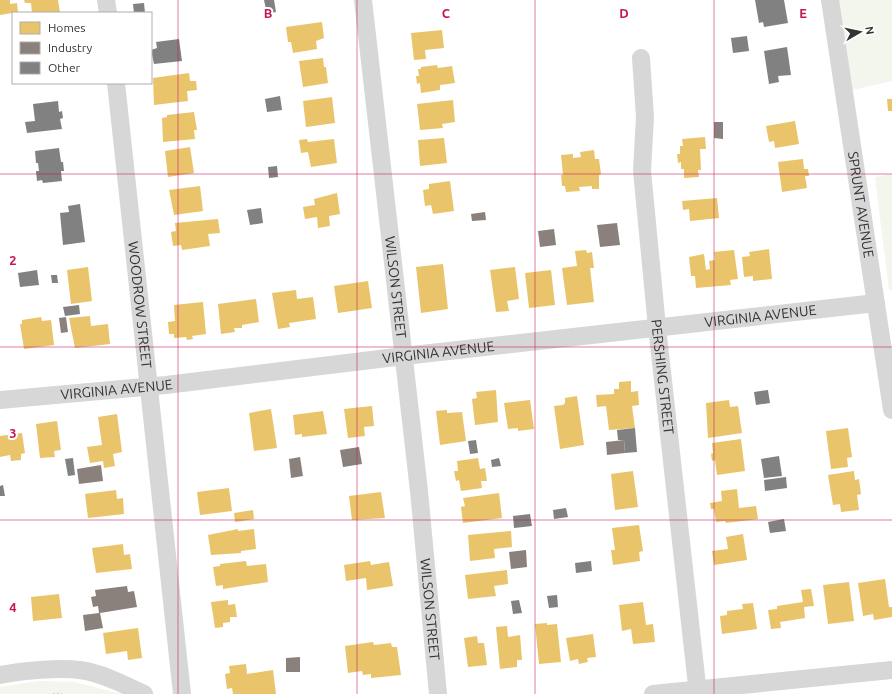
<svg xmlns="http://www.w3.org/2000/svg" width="892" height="694" font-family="Ubuntu,sans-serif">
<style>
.green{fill:#f3f6ed}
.homes{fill:#e9c46a}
.industry{fill:#8a817c}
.building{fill:#818181}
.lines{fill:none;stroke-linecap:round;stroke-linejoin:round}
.path{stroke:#d7d7d7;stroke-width:2.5;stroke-dasharray:2 2;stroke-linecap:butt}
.minor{stroke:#d7d7d7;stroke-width:18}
.grid{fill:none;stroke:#c2185b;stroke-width:1;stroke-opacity:0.55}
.labels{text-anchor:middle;stroke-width:4;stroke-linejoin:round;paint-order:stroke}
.street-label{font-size:14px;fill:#333;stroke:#fff}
.grid-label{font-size:13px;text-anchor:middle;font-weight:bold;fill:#c2185b;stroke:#fff;stroke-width:4;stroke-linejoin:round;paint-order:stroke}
</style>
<rect width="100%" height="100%" fill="#fff"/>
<g class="green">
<polygon points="837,0 892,0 892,81 852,90"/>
<polygon points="892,174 892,290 889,290 875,177"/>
<polygon points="39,681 75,682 121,694 0,694 0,687"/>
</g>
<g class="homes">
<polygon points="0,0 10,0 10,4 17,3 18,12 0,15"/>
<polygon points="24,0 58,0 60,13 32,13 31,3 25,3"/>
<polygon points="322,22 324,38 316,41 317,49 293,53 291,42 288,42 286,27"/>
<polygon points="442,30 444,48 425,50 426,59 414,60 411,33"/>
<polygon points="323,58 324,67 326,67 328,83 303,87 299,61"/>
<polygon points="437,65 438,68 452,66 455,83 440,85 440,90 421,93 420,83 417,84 416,76 419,76 418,69 421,69 421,67"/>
<polygon points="189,73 190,81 196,81 197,90 187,91 188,101 154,105 153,78"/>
<polygon points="332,97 335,123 306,127 303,101"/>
<polygon points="887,99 892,99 892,111 888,111"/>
<polygon points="453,100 455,122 442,124 443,128 420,130 417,104"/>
<polygon points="194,112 197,130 194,130 195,139 163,142 162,118 167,117 167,115"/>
<polygon points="795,121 799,144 775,148 774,141 769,142 766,126"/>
<polygon points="705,137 706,149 700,149 701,170 698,170 699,177 684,178 684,169 681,169 681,162 678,163 677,154 680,154 680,146 683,146 682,139"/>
<polygon points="444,138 447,163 420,166 418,140"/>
<polygon points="307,139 308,142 334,139 337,163 311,167 308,152 301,153 299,140"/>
<polygon points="190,147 194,173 168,177 165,151"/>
<polygon points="594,150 595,159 599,159 601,174 599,175 599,189 592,189 592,186 579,187 580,191 566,192 565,186 562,186 561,175 563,175 561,155 573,154 573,158 581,157 580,152"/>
<polygon points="803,159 804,169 808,169 809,176 805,176 807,188 782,192 778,162"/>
<polygon points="450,181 454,211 433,214 431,205 425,206 423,190 429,189 429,184"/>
<polygon points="200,186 203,211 174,215 169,190"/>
<polygon points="337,193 340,214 329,216 330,226 318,228 317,217 305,219 303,207 315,205 314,199"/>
<polygon points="717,198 719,218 690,221 689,209 683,210 682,201"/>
<polygon points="218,219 220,233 208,234 210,246 182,250 181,245 173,246 171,232 176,231 175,223"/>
<polygon points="769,249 772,279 753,281 753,276 744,277 742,257 750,256 749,252"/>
<polygon points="586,250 587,253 592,252 594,268 590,268 594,302 567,305 562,268 577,266 575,251"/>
<polygon points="734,250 738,279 730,280 731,285 696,288 695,276 691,276 689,257 704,254 706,270 710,269 709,261 715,260 714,252"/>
<polygon points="443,264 448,309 421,313 416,267"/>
<polygon points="88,267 92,301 71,304 67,270"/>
<polygon points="515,267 519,299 507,301 509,311 496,312 490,270"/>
<polygon points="551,270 555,305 529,308 525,273"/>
<polygon points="368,281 372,308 338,313 334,286"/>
<polygon points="296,290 297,299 313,297 316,319 289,323 290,327 278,329 272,293"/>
<polygon points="256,299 259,322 242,325 242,328 234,328 235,332 221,334 218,304"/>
<polygon points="203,302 206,334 192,336 193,339 187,340 186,337 174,338 174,334 169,334 168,322 175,321 174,305"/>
<polygon points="90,316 91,326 108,324 110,344 75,348 69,318"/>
<polygon points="41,317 42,321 51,320 54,345 24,349 20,324 22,324 22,320"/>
<polygon points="631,381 631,392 638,391 639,405 632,406 635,428 609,430 606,406 597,407 596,395 614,394 614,389 619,389 619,382"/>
<polygon points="496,390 498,422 475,425 472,399 477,398 476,392"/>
<polygon points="577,396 584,445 560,449 554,406 563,405 565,403 565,398"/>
<polygon points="530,400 534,429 518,431 518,428 508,429 504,403"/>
<polygon points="729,400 730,407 738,406 742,433 708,438 706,403"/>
<polygon points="372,406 374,426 364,427 365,436 348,438 344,409"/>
<polygon points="271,409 277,448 254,451 249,413"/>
<polygon points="447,410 447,413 462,412 466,441 440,445 436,411"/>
<polygon points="323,411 327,434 302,437 302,434 295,435 293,415"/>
<polygon points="117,414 122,452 113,454 115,466 104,468 103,461 90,463 87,447 102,445 98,417"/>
<polygon points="57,421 61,450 54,451 55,457 40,458 36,424"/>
<polygon points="848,428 852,457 847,458 848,467 831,469 826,431"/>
<polygon points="22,433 25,453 21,454 21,460 11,461 10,455 0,457 0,436"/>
<polygon points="741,439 745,471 717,475 715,460 712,461 711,454 713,453 712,443"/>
<polygon points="478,458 480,469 485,468 487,481 481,481 482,488 461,491 459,480 456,481 454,471 458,471 457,461"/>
<polygon points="633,471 638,507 615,510 611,474"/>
<polygon points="854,471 855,480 859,479 861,494 857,495 859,510 841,512 840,504 833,505 828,475"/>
<polygon points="229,488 232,511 200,515 197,492"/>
<polygon points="737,489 739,508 756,506 758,519 726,523 725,521 716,522 714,509 711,509 710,503 722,501 721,491"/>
<polygon points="116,490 117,499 123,498 124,514 88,518 85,494"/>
<polygon points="381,492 385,518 352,520 349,496"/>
<polygon points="499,493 502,518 463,523 461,507 465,506 463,498"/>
<polygon points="253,510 254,519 235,522 234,513"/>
<polygon points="639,525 643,551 639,552 640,561 613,565 611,550 615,550 612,528"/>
<polygon points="238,529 238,531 254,529 256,549 241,551 241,553 211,555 208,535"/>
<polygon points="511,531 512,547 494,549 495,558 470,561 468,535"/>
<polygon points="743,534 747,560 714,565 712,551 728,549 726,537"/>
<polygon points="123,544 124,555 130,554 132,569 96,573 92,548"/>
<polygon points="246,561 247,566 266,564 268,582 223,589 223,585 216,586 213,567 220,566 220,564"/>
<polygon points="370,561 371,565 389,562 393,586 367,590 366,578 346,581 344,565"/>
<polygon points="507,570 508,584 494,586 496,596 468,599 465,575"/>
<polygon points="885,579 889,607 892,607 892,617 874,620 873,614 863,616 858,583"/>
<polygon points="849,582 854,621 828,624 823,585"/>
<polygon points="811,589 814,606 804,607 805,618 780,622 781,628 771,629 768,610 777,609 777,606 803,602 801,590"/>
<polygon points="59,594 62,618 33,621 31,597"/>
<polygon points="228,600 228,605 235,604 237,617 230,617 230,622 223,623 223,627 215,628 211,602"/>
<polygon points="643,602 646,625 653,624 655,642 633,644 631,629 622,631 619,605"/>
<polygon points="753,603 757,629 722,634 720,616 727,615 727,611 743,609 742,604"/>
<polygon points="547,623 547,625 557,624 561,662 539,664 535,624"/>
<polygon points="507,626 508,637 520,635 522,660 517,660 517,667 500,669 496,627"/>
<polygon points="138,628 142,658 128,660 127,651 106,654 103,633"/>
<polygon points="593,634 596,657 587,658 588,662 579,664 578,659 570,661 566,638"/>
<polygon points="477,636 478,643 484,643 487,665 468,667 464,638"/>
<polygon points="373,642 374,645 391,643 392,647 397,647 401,675 371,678 371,674 363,675 362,671 348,673 345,646"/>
<polygon points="246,664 247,674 273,670 276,694 233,694 232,688 227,689 225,674 230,673 229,666"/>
</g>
<g class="industry">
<polygon points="714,122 723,122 723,139 714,138"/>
<polygon points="485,212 486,220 472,221 471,214"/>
<polygon points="617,223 620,245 600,247 597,225"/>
<polygon points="554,229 556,245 540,247 538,231"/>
<polygon points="66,317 68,332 61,333 59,318"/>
<polygon points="624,440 625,453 607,455 606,442"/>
<polygon points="359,447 362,464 343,467 340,450"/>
<polygon points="300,457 303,476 291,478 289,459"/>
<polygon points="101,465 103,481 79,484 77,469"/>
<polygon points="526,550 527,567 511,569 509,552"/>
<polygon points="127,586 128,592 134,591 137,607 100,613 103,628 85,631 83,615 99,613 98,606 93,607 91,597 96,596 95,590"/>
<polygon points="300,657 300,672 286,672 286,658"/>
</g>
<g class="building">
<polygon points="264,0 274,0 276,12 267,14"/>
<polygon points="755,0 784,0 788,23 764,27 763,22 759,23"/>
<polygon points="144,3 145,13 134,13 133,4"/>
<polygon points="747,36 749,51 733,53 731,38"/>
<polygon points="179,39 182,61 154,64 151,50 157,48 156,42"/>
<polygon points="787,47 791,75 778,76 779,82 769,84 764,51"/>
<polygon points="280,96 282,110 267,112 265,99"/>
<polygon points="58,101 59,112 62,111 63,118 60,119 62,129 27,133 25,122 35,121 33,104"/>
<polygon points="59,148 61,162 63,162 64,171 61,171 62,181 43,183 42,180 37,181 36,171 39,171 38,163 36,163 35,151"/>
<polygon points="277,166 278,177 269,178 268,167"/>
<polygon points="80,204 85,242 63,245 60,213 69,212 68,206"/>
<polygon points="261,208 263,223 250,225 247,210"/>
<polygon points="37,270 39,285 20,287 18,273"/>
<polygon points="51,275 57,275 58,283 52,283"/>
<polygon points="79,305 80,314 65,316 63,307"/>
<polygon points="768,390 770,403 756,405 754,392"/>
<polygon points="635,428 637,452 625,453 624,440 618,440 617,430"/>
<polygon points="476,440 478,453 470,454 468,441"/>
<polygon points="779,456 782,476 764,478 761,459"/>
<polygon points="73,458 75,475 68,476 65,459"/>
<polygon points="499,458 501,466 492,467 491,460"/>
<polygon points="786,477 787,488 765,491 764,480"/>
<polygon points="3,485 5,496 0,496 0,486"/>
<polygon points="566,508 568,517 554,519 553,510"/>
<polygon points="530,514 532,526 514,528 513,516"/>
<polygon points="784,519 786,531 770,533 768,522"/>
<polygon points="591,561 592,571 576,573 575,563"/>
<polygon points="557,595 558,607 549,608 547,596"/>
<polygon points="519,600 522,613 513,614 511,601"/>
</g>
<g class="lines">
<polyline class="path" points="53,694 62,694"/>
<g class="minor">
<polyline points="106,0 108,13"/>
<path id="s1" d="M363,0L419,491L438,694"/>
<path id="s2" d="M830,0L892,410"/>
<path id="s3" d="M641,58L645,117L642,171L657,327L698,694"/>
<path id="s4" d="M116,83L182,694"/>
<path id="s5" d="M0,400L166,385L404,356L876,303"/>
<path d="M0,675C20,671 60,667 80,670C102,673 125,685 144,694"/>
<polyline points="653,694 892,670"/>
</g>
</g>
<path class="grid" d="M178,0V694M357,0V694M535,0V694M714,0V694M0,174H892M0,347H892M0,520H892"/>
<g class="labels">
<g class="street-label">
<text dy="5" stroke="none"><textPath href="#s2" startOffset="207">SPRUNT AVENUE</textPath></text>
<text dy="5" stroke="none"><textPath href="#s1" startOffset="289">WILSON STREET</textPath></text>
<text dy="5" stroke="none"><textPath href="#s4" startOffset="223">WOODROW STREET</textPath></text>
<text dy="5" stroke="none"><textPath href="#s5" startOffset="765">VIRGINIA AVENUE</textPath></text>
<text dy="5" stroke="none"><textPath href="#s5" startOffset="441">VIRGINIA AVENUE</textPath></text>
<text dy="5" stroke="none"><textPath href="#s3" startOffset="320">PERSHING STREET</textPath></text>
<text dy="5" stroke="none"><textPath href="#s5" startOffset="117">VIRGINIA AVENUE</textPath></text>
<text dy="5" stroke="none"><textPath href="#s1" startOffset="613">WILSON STREET</textPath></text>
</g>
</g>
<g class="grid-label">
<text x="268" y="18">B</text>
<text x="446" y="18">C</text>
<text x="624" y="18">D</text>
<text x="803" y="18">E</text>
<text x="13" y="265">2</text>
<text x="13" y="438">3</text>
<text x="13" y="612">4</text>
</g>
<rect x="12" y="12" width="140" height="72" fill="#ffffff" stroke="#adadad"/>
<rect x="20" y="22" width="20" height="12" fill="#e9c46a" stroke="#adadad"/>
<text x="48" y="32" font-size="12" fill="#333333">Homes</text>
<rect x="20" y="42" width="20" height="12" fill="#8a817c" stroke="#adadad"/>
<text x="48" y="52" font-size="12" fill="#333333">Industry</text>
<rect x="20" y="62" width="20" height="12" fill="#818181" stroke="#adadad"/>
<text x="48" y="72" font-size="12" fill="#333333">Other</text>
<g transform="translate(860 32) rotate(81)" stroke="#ffffff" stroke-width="3" paint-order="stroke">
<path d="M0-3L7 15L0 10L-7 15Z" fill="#333333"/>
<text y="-6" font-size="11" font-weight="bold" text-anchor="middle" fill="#333333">N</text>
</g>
</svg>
